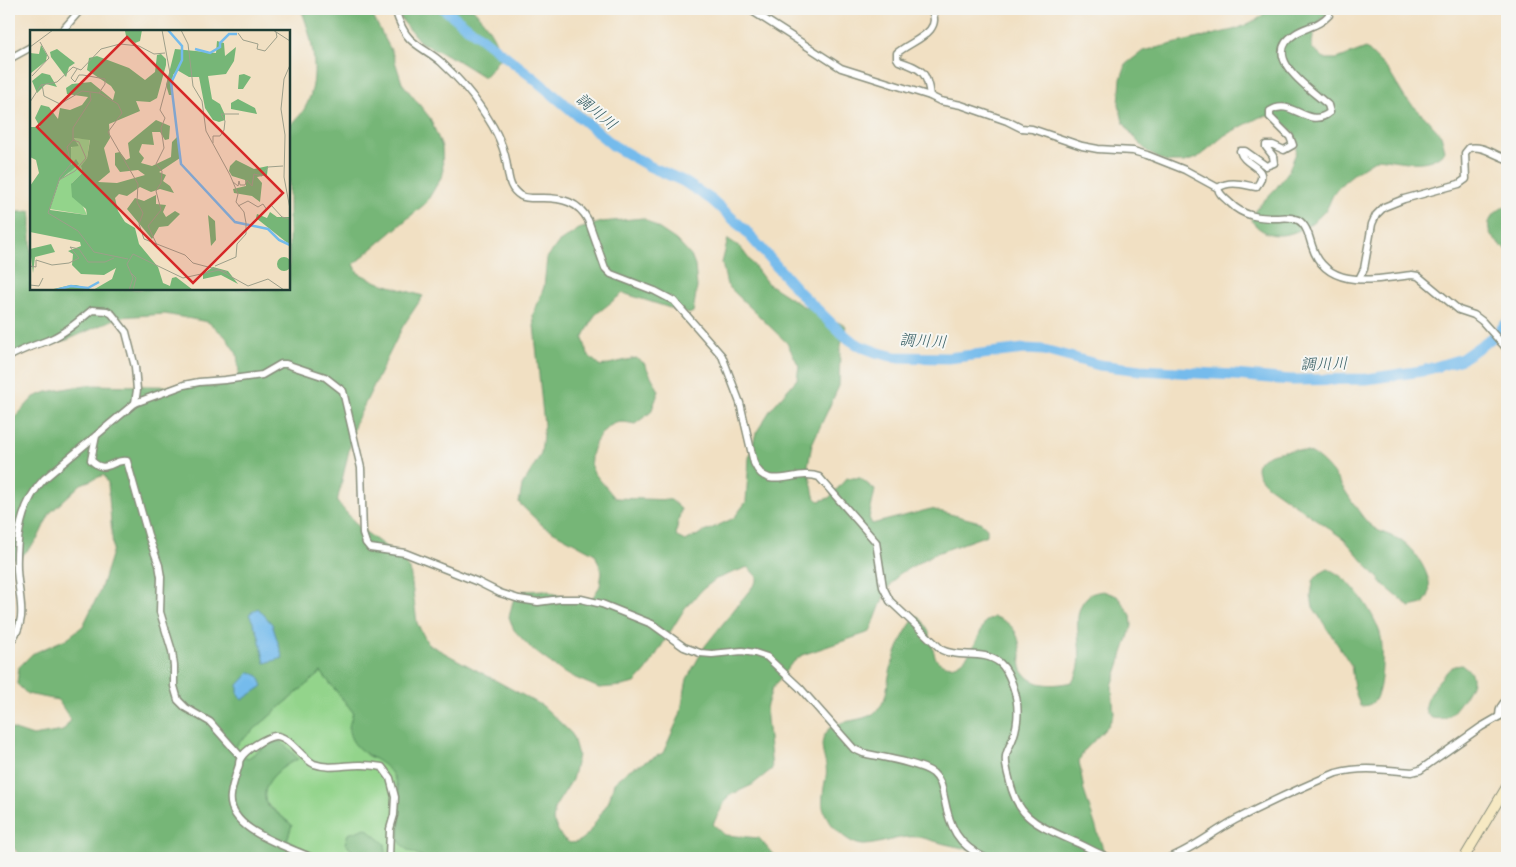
<svg xmlns="http://www.w3.org/2000/svg" width="1516" height="867" font-family="'Architects Daughter','Klee One',sans-serif">
<style>
.green{fill:#93d48b;stroke:#598860}
.forest{fill:#76b677;stroke:#4a7a56}
.water{fill:#74bbec;stroke:#4a7c90}
.lines{fill:none;stroke-linecap:round;stroke-linejoin:round}
.river{stroke:#74bbec;stroke-width:11}
.street-casing{stroke:#888e7c;stroke-width:9}
.secondary-casing{stroke:#888e7c;stroke-width:11}
.street{stroke:#fff;stroke-width:6}
.secondary{stroke:#f6e9c3;stroke-width:9}
.labels{text-anchor:middle;stroke-width:4;stroke-linejoin:round;paint-order:stroke}
.water-label{font-size:16px;font-style:italic;fill:#345c62;stroke:#f6f6f2}
.inset-river{fill:none;stroke:#74bbec;stroke-width:2.5}
.inset-road{fill:none;stroke:#9d9f8a;stroke-width:1}
.view{fill:#d62828;fill-opacity:0.15;stroke:#d62828;stroke-width:2.5}
.inset-edge{fill:none;stroke:#1f3d34;stroke-width:2.5}
</style>
<rect width="100%" height="100%" fill="#f6f6f2"/>
<filter id="ink" filterUnits="userSpaceOnUse"><feTurbulence type="fractalNoise" baseFrequency=".02" numOctaves="2"/><feDisplacementMap in="SourceGraphic" scale="10" xChannelSelector="R" yChannelSelector="G"/><feConvolveMatrix kernelMatrix="1 2 1 2 8 2 1 2 1" color-interpolation-filters="sRGB"/></filter>
<filter id="wash" filterUnits="userSpaceOnUse"><feTurbulence type="fractalNoise" baseFrequency=".0096" numOctaves="4" result="noise"/><feDisplacementMap in="SourceGraphic" scale="20" xChannelSelector="R" yChannelSelector="G"/><feGaussianBlur stdDeviation="1.12" result="paint"/><feColorMatrix in="noise" values="0 0 0 0 0 0 0 0 0 0 0 0 0 0 0 0 0 1.4 0 .05"/><feComposite in="paint" operator="in"/></filter>
<g filter="url(#wash)">
<rect width="100%" height="100%" fill="#f1e0c3"/>
<path class="green" d="M321,672L353,712L349,731C354,738 361,751 368,756C374,759 380,760 385,765C404,783 400,816 399,840L425,858H386L345,843L359,858H321L287,840L292,825L267,804C257,784 282,766 297,759L265,746L247,759L235,746Z"/>
<g class="forest">
<path d="M301,9H369L392,52L402,83L430,118L442,147L443,174L426,203L354,264L358,273L377,282L423,296L403,326L355,424L337,502L360,528L400,557L410,569L417,623L428,644L543,706L572,734L578,755L572,780L555,807L553,821L562,838L570,843L578,842L588,834L609,801L614,783L629,770L663,753L680,715L687,679L705,646L757,581V577L748,567L716,579L703,589L685,608L646,671L635,683L622,686L599,688L564,673L532,649L514,630L509,617L513,601L524,591L545,590L575,602L591,600L600,586L602,572L595,554L543,526L519,503L522,486L541,454L544,425L533,315L544,287L547,258L558,243L579,229L602,222L643,218L676,240L691,256L695,266L697,287L693,312L689,314L623,293L595,315L583,338L588,355L600,366L636,358L644,363L659,391L651,412L635,424C630,423 622,421 616,423C600,428 585,455 593,471C599,480 608,489 615,498L671,500L681,509L676,532L677,537L685,541L734,518L746,502L749,458L756,433L771,409L797,379L799,366L787,343L727,285L722,263L728,239L740,247L767,283L801,305L846,326L840,349L839,386L812,444L808,466L814,496L819,501L829,498L847,478H860L875,490L869,518L872,524L931,509L980,522L987,528V535L934,554L899,574L886,591L870,632L802,655L791,664L772,689L766,708L772,769L752,785L728,796L713,824L725,835L759,838L776,858H425C414,852 405,852 399,840C400,822 402,793 394,777C383,756 353,756 349,731C348,726 352,718 353,712L321,672L235,746L247,759L265,746L278,741L283,743L298,759C282,766 257,784 267,805L292,825L287,840L321,858H18L20,856L9,841V728L33,736L63,731L71,720L58,700L27,694L17,684L19,667L32,654L66,639L83,626L100,591L113,549L108,483L104,475L81,484L50,513L37,540L21,557L9,560V424L34,397L47,392L86,385L211,387L234,383L239,372L237,354L225,336L208,322L165,314L119,317L67,340L18,354H9V213L31,211V289H289V126C325,99 316,46 301,9Z"/>
<path d="M393,9H473C486,23 497,38 500,57L493,67L484,77L455,59L420,42Z"/>
<path d="M1270,9H1331C1318,22 1312,29 1312,48L1324,59H1337L1366,48L1388,70L1405,98L1423,115L1441,135L1445,150C1431,170 1398,160 1378,158C1367,165 1355,172 1346,180C1342,184 1336,190 1333,195C1330,200 1329,207 1324,212C1305,232 1271,248 1251,220L1257,208L1277,187L1288,172L1296,153L1298,142L1295,135L1286,125L1269,116L1260,117L1225,135L1197,158L1184,162H1166L1149,153L1136,140L1123,122L1119,104L1121,79L1126,64L1143,51L1237,29L1258,19Z"/>
<path d="M1507,205V250C1484,235 1481,219 1507,205Z"/>
<path d="M1295,450C1299,451 1305,451 1310,453C1335,466 1349,502 1368,523C1377,532 1388,534 1398,539C1414,548 1433,575 1429,594C1428,597 1425,601 1423,604L1410,607L1386,587L1344,539L1267,485C1241,460 1272,451 1295,450Z"/>
<path d="M1328,569C1351,578 1372,610 1380,633C1384,645 1383,692 1374,701C1371,705 1365,706 1360,706L1354,688L1351,665L1313,607L1311,596L1313,581L1319,574Z"/>
<path d="M1103,591L1117,596L1131,615L1132,626L1112,686L1114,714L1108,726L1083,752L1079,761L1084,791L1104,852C1099,854 1094,858 1090,858C1081,859 1072,858 1063,858C1051,858 1038,859 1025,858C1002,856 978,851 954,846C942,844 930,839 918,837C899,835 883,844 865,845C849,846 826,823 823,807C822,797 824,786 826,777C829,761 816,748 826,733C837,716 867,725 879,708C887,699 887,687 889,676C894,656 902,634 915,618L919,617C932,630 930,641 935,656C936,661 941,664 946,665C967,671 978,636 985,622L994,617C1015,623 1019,635 1021,655C1021,658 1020,663 1021,667C1027,688 1056,686 1072,682C1092,657 1064,618 1088,596C1091,593 1098,592 1103,591Z"/>
<path d="M1462,665C1468,668 1473,674 1472,681C1471,689 1454,713 1447,717C1442,719 1437,719 1432,718C1428,715 1426,713 1425,708C1424,697 1445,671 1454,666C1456,666 1461,665 1462,665Z"/>
<polygon points="366,828 385,844 386,858 359,858 345,843 348,834"/>
</g>
<g class="water">
<polygon points="258,608 272,624 283,658 265,663 258,633 249,614"/>
<polygon points="250,672 259,676 263,686 242,700 238,695 238,685"/>
</g>
<g class="lines">
<polyline class="river" points="444,9 531,76 614,146 649,166 683,181 712,200 745,230 800,293 836,328 849,339 860,346 879,353 895,357 948,358 1024,349 1044,350 1099,365 1140,370 1235,375 1291,380 1367,379 1422,371 1462,359 1496,335 1507,323"/>
</g>
</g>
<g filter="url(#ink)">
<g class="lines">
<defs>
<g id="street">
<path d="M395,9C398,19 402,31 410,39C419,48 431,53 441,62C455,75 470,91 481,108C488,118 495,128 500,141C503,148 506,158 507,166C509,178 509,189 521,196C527,199 536,198 543,198C562,198 579,202 588,220L605,268L611,274L655,291L674,301L722,356L740,403L754,463C767,494 796,468 819,477L876,542L883,587L890,601L942,650C960,659 983,649 1000,663C1007,669 1010,678 1013,686C1019,703 1019,721 1013,738C1011,744 1007,750 1006,756C1005,763 1007,771 1009,778C1017,819 1038,825 1073,841C1086,846 1097,854 1111,858"/>
<path d="M749,9L841,68L930,96L940,101L961,105L1007,121L1021,128L1032,129L1082,146L1098,149L1133,151L1147,155L1185,170L1218,188C1219,195 1225,198 1230,203C1244,217 1260,218 1279,218C1286,217 1291,217 1298,220C1307,225 1309,237 1312,246C1326,291 1376,279 1412,275L1418,276L1459,310L1474,315L1482,321L1507,349"/>
<polyline points="62,31 81,9"/>
<polyline points="9,59 31,47"/>
<path d="M930,96C927,70 921,69 899,61L897,58V53C912,40 944,33 931,9"/>
<polyline points="1507,118 1507,122"/>
<path d="M1218,188C1230,180 1244,185 1256,187C1273,167 1244,167 1240,151H1245L1266,166L1274,163L1273,156L1266,147V145H1273L1284,150L1293,145L1290,137L1270,117V111C1292,96 1308,131 1330,112L1328,105C1311,89 1259,57 1295,34C1307,26 1318,27 1329,15V9"/>
<path d="M1359,279L1364,269L1372,224L1376,215L1384,207L1404,199L1459,184L1466,179L1465,153L1469,148C1483,145 1494,155 1507,159"/>
<path d="M9,357C23,348 38,345 53,338C68,331 80,320 92,310L107,311L112,314L126,332L135,367L137,390L135,403"/>
<path d="M96,436L91,460C106,476 113,458 127,461L148,535L159,565L161,577L160,612L172,651L174,666V686L178,700L186,708L210,722L241,757"/>
<path d="M9,643C30,620 18,597 17,569C16,537 21,503 44,479L135,403L184,385L199,382L225,380L262,375L281,364H286L325,377L343,391L361,468L363,534L366,543L370,548L405,553L478,582L500,593L519,599L538,602L560,599H581L602,604L652,624L684,647L700,653L712,654L742,651L755,653L767,657L800,688L854,749L863,753C880,757 920,763 933,773C941,780 942,788 944,797C950,828 957,844 985,858"/>
<path d="M1499,716C1499,709 1501,704 1507,700"/>
<path d="M312,858C287,846 226,830 231,795C232,785 236,775 239,765C239,763 239,760 241,758C245,750 266,737 275,736C289,735 301,758 314,764C330,770 347,764 363,765C369,765 376,766 382,767L390,778L395,797L394,815L390,829L389,858"/>
<path d="M1169,858C1193,849 1213,832 1235,820C1268,803 1302,787 1336,773C1363,766 1385,770 1412,772L1420,770L1481,727L1507,712"/>
</g>
<polyline id="secondary" points="1464,858 1507,786"/>
</defs>
<use href="#street" class="street-casing"/>
<use href="#secondary" class="secondary-casing"/>
<use href="#street" class="street"/>
<use href="#secondary" class="secondary"/>
</g>
</g>
<g class="labels">
<g class="water-label">
<text transform="translate(597 111) rotate(40)" y="6">調川川</text>
<text transform="translate(923 340) rotate(3)" y="6">調川川</text>
<text transform="translate(1324 363) rotate(-1)" y="6">調川川</text>
</g>
</g>
<g transform="translate(30 30)">
<rect width="260" height="260" fill="#f1e0c3"/>
<path d="M44,108L60,109L57,128L51,137L52,143L42,153L57,185L20,179L30,150L39,143L45,133L41,135L39,123L42,116H49Z" fill="#93d48b"/>
<path d="M95,1L112,0L110,11L105,13L96,6ZM187,11L194,13L195,26L206,17L204,31L196,44L178,46L182,69L190,74L195,85V90L189,92L183,90L175,78L169,47H159L147,40L143,45L142,65H139L136,55L145,19L186,23ZM11,15L17,25L16,31L1,43L0,23L9,24ZM27,19L45,33L39,37L36,47L21,27L20,22ZM131,24L136,29V35L127,68L120,72L106,71L110,81L79,94L80,108L74,118L80,142L68,152L87,153L115,145L108,140L90,142L85,135V123L90,122L96,130L100,128L98,113L126,90L140,96L139,109L135,110L130,102H122L124,115L112,114L109,122L114,128L111,133L122,136L141,127L142,112L147,107L150,128L129,142L136,145L133,151L140,156L144,163L130,159L121,162L110,157L97,166L89,164L85,168L88,181L95,192L105,198L109,214L128,237L133,253L140,256L142,248L146,247L163,260H63L82,249L86,238L74,245L51,244L42,235L43,224L38,221L51,216L50,212L0,202V156L9,143L6,130L0,127V97H10L5,88L11,75L19,77L28,89L30,78L40,80L52,75L58,67L37,64L36,58L42,54L61,52L83,70L85,62L81,56L57,40L59,28L67,26L99,38L115,50L125,42L127,25ZM44,108L60,110L57,128L51,136L52,143L41,154L42,167L56,179L57,185L20,180L30,150L49,134L46,129L41,135V117L49,116ZM12,43L20,45L27,57L16,54L7,63L2,51ZM214,44L221,47L213,59H208L209,45ZM208,69L225,78L227,84L201,79V73ZM206,130L224,139L238,136L237,145L227,147L232,153L230,172L222,166L204,163L203,159L216,156L215,150L202,146L199,141L200,136ZM126,165V174L136,175L133,182L136,187L145,181L150,184L138,196L129,197L122,209L97,179L105,168L114,171ZM240,182L247,187H260V215L226,188L227,184L237,188ZM178,185L185,191L186,210L181,216ZM21,214L25,222L5,227L3,243L0,219ZM247 234a7 7 0 1 1 14 0a7 7 0 1 1-14 0ZM183,237L198,241L208,254L191,245L173,249V244ZM41,255H46L63,260H19Z" fill="#76b677" fill-rule="evenodd"/>
<path class="inset-river" d="M138,0L152,16V30L141,53L151,134L205,192L238,199L249,210L260,215M165,19L180,23L190,17V13L199,4H207M26,260L41,256L58,258L69,252"/>
<path class="inset-road" d="M151,0L158,14L163,56L172,71L176,101L200,145L208,164L206,172L214,182L216,193V204L207,214L206,227L185,236M243,0L260,11M208,3L213,10L228,14L227,19L235,21L247,7L246,2M0,17L23,0M260,35L254,49L251,79L255,105L254,147L260,179M47,39L41,48L45,52L49,45H53L75,49V54L69,63M2,46L19,28L10,12M12,54L14,66L30,74L52,61L69,63L88,74L92,83L78,102L108,154L107,172L113,183L109,194L114,209L155,225L163,233L197,242M0,72L11,55L27,52L43,37L51,40L71,19L90,14L109,16L124,24L135,23M43,110L37,117L41,134L30,147L18,183L48,201L64,222L98,229M43,110V98L61,70L60,63M183,113V106H190L194,100L195,91L191,84H209M29,150L45,141L56,128L49,112L43,110M203,152L208,156L209,151L210,155H215L217,150L222,156L224,144L232,146L238,137L253,136M208,176L218,171L228,177L233,174L237,180L241,175L252,187L260,189M127,215L118,196L131,180L126,161L131,153L132,141L126,134L134,118L131,98L135,88L130,80L140,43L132,0M0,236L6,237V230L22,235L39,233L49,228L40,217L49,219L58,232H75L84,228M101,243L106,248L103,260M0,255L9,256L13,248M99,260L103,248L97,234L103,224L153,248L189,240L218,256L238,249L254,260"/>
<path class="view" d="M97,7L253,163L163,253L7,97Z"/>
<rect width="260" height="260" class="inset-edge"/>
</g>
<rect width="1516" height="867" fill="none" stroke="#f6f6f2" stroke-width="30"/>
</svg>
